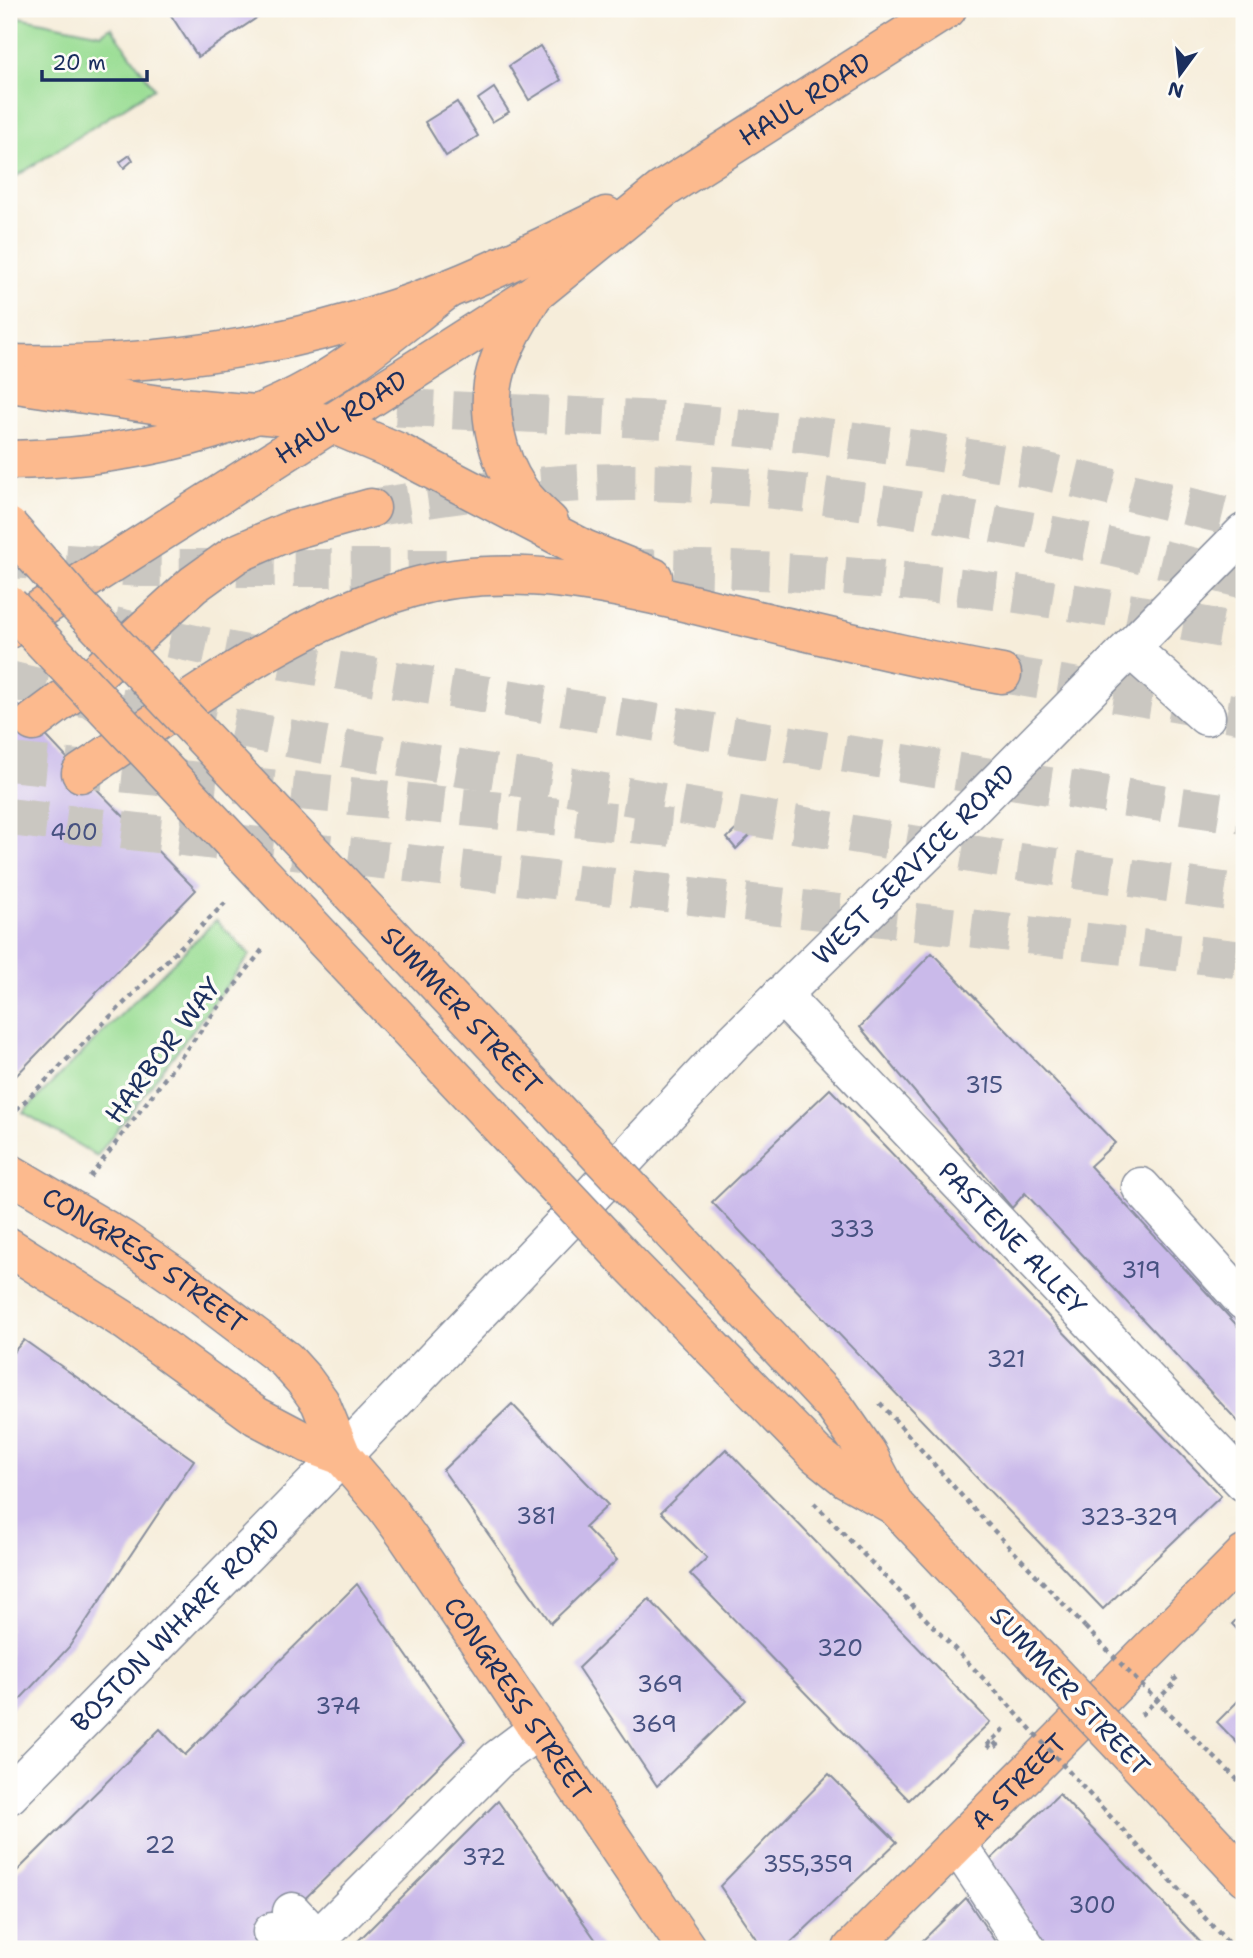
<svg xmlns="http://www.w3.org/2000/svg" width="1253" height="1958" font-family="'Shantell Sans',sans-serif">
<style>
.green{fill:#9cde96;stroke:#5c867a;stroke-width:2}
.building{fill:#cabaea}
.lines{fill:none;stroke-linecap:round;stroke-linejoin:round}
.highway-tunnel{stroke:#cac7c1;stroke-width:38;stroke-dasharray:38 19;stroke-linecap:butt}
.minor-casing{stroke:#888e9c;stroke-width:41}
.major-casing{stroke:#888e9c;stroke-width:41}
.highway-casing{stroke:#888e9c;stroke-width:41}
.path{stroke:#888e9c;stroke-width:4.5;stroke-dasharray:5 5;stroke-linecap:butt}
.minor{stroke:#fff;stroke-width:38}
.major{stroke:#fcba8e;stroke-width:38}
.highway{stroke:#fcba8e;stroke-width:38}
.major-bridge-casing{stroke:#888e9c;stroke-width:41;stroke-linecap:butt}
.path-bridge{stroke:#888e9c;stroke-width:4.5;stroke-dasharray:5 5;stroke-linecap:butt}
.major-bridge{stroke:#fcba8e;stroke-width:38}
.labels{text-anchor:middle;stroke-width:7;stroke-linejoin:round;paint-order:stroke}
.number-label{font-size:23px;fill:#475281}
.street-label{font-size:26px;fill:#1b2f5e;stroke:#fdfcf7}
</style>
<rect width="100%" height="100%" fill="#fdfcf7"/>
<filter id="ink" filterUnits="userSpaceOnUse"><feTurbulence type="fractalNoise" baseFrequency=".0143" numOctaves="2"/><feDisplacementMap in="SourceGraphic" scale="14" xChannelSelector="R" yChannelSelector="G"/><feConvolveMatrix kernelMatrix="1 2 1 2 8 2 1 2 1" color-interpolation-filters="sRGB"/></filter>
<filter id="wash" filterUnits="userSpaceOnUse"><feTurbulence type="fractalNoise" baseFrequency=".00686" numOctaves="4" result="noise"/><feDisplacementMap in="SourceGraphic" scale="28" xChannelSelector="R" yChannelSelector="G"/><feGaussianBlur stdDeviation="1.57" result="paint"/><feColorMatrix in="noise" values="0 0 0 0 0 0 0 0 0 0 0 0 0 0 0 0 0 1.4 0 .05"/><feComposite in="paint" operator="in"/></filter>
<g filter="url(#wash)">
<rect width="100%" height="100%" fill="#f6edda"/>
<g class="green">
<polygon points="9,15 101,34 111,27 154,88 9,181"/>
<polygon points="216,920 250,955 97,1156 23,1112"/>
</g>
<g id="blocks">
<g class="building">
<polygon points="167,9 270,9 198,57"/>
<polygon points="540,46 561,80 529,100 509,66"/>
<polygon points="494,88 509,112 492,122 478,99"/>
<polygon points="457,102 478,136 446,156 425,122"/>
<polygon points="130,155 133,160 124,168 120,162"/>
<polygon points="9,696 81,773 196,890 9,1083"/>
<polygon points="761,806 770,816 736,849 727,838"/>
<polygon points="932,953 1115,1143 1090,1166 1244,1333 1244,1428 1025,1193 1012,1208 860,1027"/>
<polygon points="830,1089 1221,1496 1103,1609 712,1202"/>
<polygon points="24,1340 194,1460 69,1647 9,1711 9,1357"/>
<polygon points="512,1404 608,1505 585,1527 617,1560 551,1623 443,1470"/>
<polygon points="726,1449 990,1722 909,1800 690,1574 707,1558 661,1512"/>
<polygon points="357,1584 465,1740 254,1949 9,1949 9,1879 160,1729 185,1755"/>
<polygon points="649,1599 746,1700 657,1786 578,1668"/>
<polygon points="1244,1612 1244,1636 1232,1624"/>
<polygon points="1244,1695 1244,1750 1217,1722"/>
<polygon points="829,1774 897,1842 784,1949 763,1949 720,1886"/>
<polygon points="1059,1794 1207,1949 1048,1949 989,1861"/>
<polygon points="498,1801 602,1949 350,1949"/>
<polygon points="966,1898 1000,1949 914,1949"/>
</g>
</g>
</g>
<g filter="url(#ink)">
<use href="#blocks" fill-opacity="0" stroke="#888e9c" stroke-width="2"/>
<g class="lines">
<g class="highway-tunnel">
<polyline points="339,405 664,420 802,434 923,450 1039,470 1244,520"/>
<path d="M371,508C460,493 549,481 640,482C739,483 837,496 934,513C1039,531 1142,552 1244,580"/>
<polyline points="9,559 142,568 463,568"/>
<path d="M617,568C717,568 815,572 914,582C1025,592 1135,613 1244,633"/>
<path d="M114,626C265,662 420,683 573,709C797,746 1020,783 1244,815"/>
<polyline points="1002,674 1244,715"/>
<polyline points="9,680 117,706 336,747 1013,861 1244,894"/>
<polyline points="9,762 672,828"/>
<polyline points="9,817 1244,960"/>
</g>
<defs>
<g id="minor">
<polyline points="1131,649 1206,716"/>
<path id="s1" d="M781,995L1244,1482"/>
<polyline points="1141,1187 1244,1301"/>
<path id="s2" d="M9,1795L342,1456L588,1199L732,1044L968,812L1244,533"/>
<polyline points="957,1844 1027,1949"/>
<polyline points="292,1912 318,1940"/>
<polyline points="272,1932 290,1949"/>
<polyline points="308,1949 497,1760 537,1730"/>
</g>
<g id="major">
<path d="M9,364C139,367 273,350 397,308C469,284 538,249 606,216"/>
<path id="s3" d="M9,629L534,294L662,190L947,9"/>
<path id="s4" d="M9,1173L123,1240L178,1278L286,1360L304,1380L320,1402L342,1456L385,1506L407,1536L687,1949"/>
<polyline points="667,1227 835,1407 867,1453 895,1506 1046,1666"/>
<polyline points="9,1247 127,1322 256,1416 309,1444 342,1456"/>
<polyline points="628,1262 816,1454 847,1479 895,1506"/>
<polyline points="1122,1746 1244,1876"/>
<path id="s5" d="M852,1949L1244,1555"/>
</g>
<g id="highway">
<path d="M534,294C519,319 504,343 496,371C485,409 497,458 519,490C527,502 538,512 549,522"/>
<polyline points="9,383 160,405 299,418 332,424 398,452 584,549 653,577"/>
<path d="M9,460C112,458 223,438 313,387C361,360 404,322 448,289"/>
<polyline points="33,722 88,681 193,585 236,554 289,531 371,508"/>
<path d="M81,773C183,705 292,622 411,588C523,556 640,592 749,618C834,638 917,659 1002,674"/>
</g>
</defs>
<use href="#minor" class="minor-casing"/>
<use href="#major" class="major-casing"/>
<use href="#highway" class="highway-casing"/>
<g class="path">
<polyline points="9,1117 225,903"/>
<polyline points="90,1177 265,946"/>
<polyline points="880,1403 969,1504 1085,1627"/>
<polyline points="814,1503 1008,1704"/>
<polyline points="1163,1707 1244,1786"/>
<polyline points="1141,1715 1177,1681 1174,1677"/>
<polyline points="993,1739 1007,1726"/>
<polyline points="987,1745 992,1740 1000,1749"/>
<polyline points="1081,1785 1234,1949"/>
</g>
<use href="#minor" class="minor"/>
<use href="#major" class="major"/>
<use href="#highway" class="highway"/>
<defs>
<g id="major-bridge">
<path id="s6" d="M9,527L76,603L667,1227"/>
<polyline points="9,605 628,1262"/>
<polyline points="1046,1666 1122,1746"/>
</g>
</defs>
<use href="#major-bridge" class="major-bridge-casing"/>
<g class="path-bridge">
<polyline points="1085,1627 1163,1707"/>
<polyline points="1008,1704 1081,1785"/>
<polyline points="987,1745 992,1749 998,1745 993,1739"/>
</g>
<use href="#major-bridge" class="major-bridge"/>
</g>
</g>
<g class="labels">
<g class="number-label">
<text x="74" y="840">400</text>
<text x="984" y="1093">315</text>
<text x="852" y="1237">333</text>
<text x="1141" y="1278">319</text>
<text x="1006" y="1367">321</text>
<text x="536" y="1524">381</text>
<text x="1129" y="1525">323-329</text>
<text x="840" y="1656">320</text>
<text x="660" y="1692">369</text>
<text x="338" y="1714">374</text>
<text x="654" y="1732">369</text>
<text x="160" y="1853">22</text>
<text x="484" y="1865">372</text>
<text x="808" y="1872">355,359</text>
<text x="1092" y="1913">300</text>
</g>
<g class="street-label">
<text dy="9" stroke="none"><textPath href="#s3" startOffset="957">HAUL ROAD</textPath></text>
<text dy="9" stroke="none"><textPath href="#s3" startOffset="394">HAUL ROAD</textPath></text>
<text dy="9" stroke="none"><textPath href="#s2" startOffset="1298">WEST SERVICE ROAD</textPath></text>
<text dy="9" stroke="none"><textPath href="#s6" startOffset="662">SUMMER STREET</textPath></text>
<text transform="translate(163 1050) rotate(-53)" y="9">HARBOR WAY</text>
<text dy="9" stroke="none"><textPath href="#s1" startOffset="336">PASTENE ALLEY</textPath></text>
<text dy="9" stroke="none"><textPath href="#s4" startOffset="161">CONGRESS STREET</textPath></text>
<text dy="9" stroke="none"><textPath href="#s2" startOffset="238">BOSTON WHARF ROAD</textPath></text>
<text transform="translate(1070 1691) rotate(47)" y="9">SUMMER STREET</text>
<text dy="9" stroke="none"><textPath href="#s4" startOffset="747">CONGRESS STREET</textPath></text>
<text dy="9" stroke="none"><textPath href="#s5" startOffset="236">A STREET</textPath></text>
</g>
</g>
<rect width="1253" height="1958" fill="none" stroke="#fdfcf7" stroke-width="35"/>
<g transform="translate(1180 74) rotate(195)" stroke="#fdfcf7" stroke-width="5" paint-order="stroke">
<path d="M0-5L12 26L0 18L-12 26Z" fill="#1b2f5e"/>
<text y="-10" font-size="19" font-weight="bold" text-anchor="middle" fill="#1b2f5e">N</text>
</g>
<path d="M42 70v10h105v-10" fill="none" stroke="#1b2f5e" stroke-width="3.5"/>
<text x="52" y="70" font-size="21" fill="#1b2f5e" stroke="#fdfcf7" stroke-width="5" paint-order="stroke">20 m</text>
</svg>
